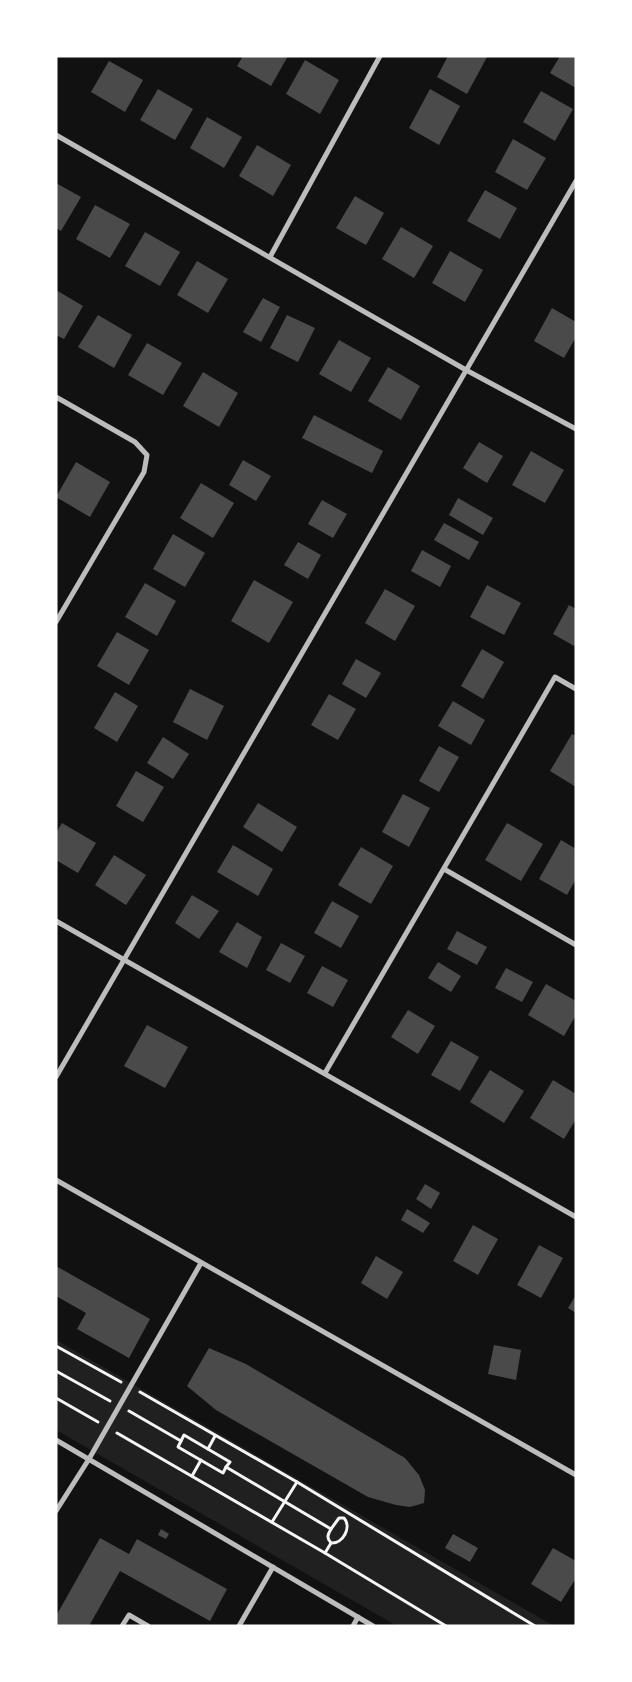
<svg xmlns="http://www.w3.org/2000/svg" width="632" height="1682" font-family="Montserrat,sans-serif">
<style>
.green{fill:#202020}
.building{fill:#4a4a4a}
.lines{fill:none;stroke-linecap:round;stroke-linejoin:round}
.path{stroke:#f5f5f5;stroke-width:3}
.minor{stroke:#bcbcbc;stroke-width:5}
</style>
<rect width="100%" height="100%" fill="#111"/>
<polygon class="green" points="56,1340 554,1626 397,1626 56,1430"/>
<g class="building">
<polygon points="243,56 288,56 271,86 237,66"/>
<polygon points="448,56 487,57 467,94 437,77"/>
<polygon points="560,56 576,56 576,88 550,73"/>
<polygon points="305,60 339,80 320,114 286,94"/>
<polygon points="109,61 143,80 125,112 91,92"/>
<polygon points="158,89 193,109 175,140 140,120"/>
<polygon points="430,89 460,106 439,145 409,128"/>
<polygon points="541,91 573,109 555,141 523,122"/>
<polygon points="207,117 242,137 224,168 190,148"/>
<polygon points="513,139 546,158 527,190 495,172"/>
<polygon points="257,145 291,165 273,196 239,176"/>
<polygon points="56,183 81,197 61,231 56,228"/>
<polygon points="485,190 517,208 500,239 467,221"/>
<polygon points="355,196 384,213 366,245 336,228"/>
<polygon points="95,205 130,224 110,258 76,239"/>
<polygon points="401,227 433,246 414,278 382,259"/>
<polygon points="145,232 180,252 160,286 125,266"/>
<polygon points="450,251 483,270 465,302 432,283"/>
<polygon points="197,261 228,279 208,313 177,295"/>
<polygon points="56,290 83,306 64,339 56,335"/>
<polygon points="263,298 280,307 261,342 243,332"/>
<polygon points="552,308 576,322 576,337 564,358 534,341"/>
<polygon points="98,315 132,335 114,368 78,347"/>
<polygon points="287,315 315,328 298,362 270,348"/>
<polygon points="339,340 371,358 351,392 319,374"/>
<polygon points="147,343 182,363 163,395 128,375"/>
<polygon points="388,367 420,386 401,420 368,401"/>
<polygon points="203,372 238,393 219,427 183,406"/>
<polygon points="314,415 383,451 372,473 302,438"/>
<polygon points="479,442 503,456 487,483 463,468"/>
<polygon points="531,451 564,470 545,503 512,485"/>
<polygon points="243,460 271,476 256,501 229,485"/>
<polygon points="76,462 110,482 90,517 56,497"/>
<polygon points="201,483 234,503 213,538 180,518"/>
<polygon points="458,498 493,518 483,535 449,515"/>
<polygon points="322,500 347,514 333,538 308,524"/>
<polygon points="444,523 479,542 469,560 434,540"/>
<polygon points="173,534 205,553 185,587 153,569"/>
<polygon points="298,542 321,555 308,579 284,565"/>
<polygon points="422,550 451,566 440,587 411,571"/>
<polygon points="254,580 293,602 269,643 231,621"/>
<polygon points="145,583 176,601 157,636 125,617"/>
<polygon points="487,585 521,603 504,635 470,617"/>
<polygon points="385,589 415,606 395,641 365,623"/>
<polygon points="569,605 576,609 576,647 553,634"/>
<polygon points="117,632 149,650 129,685 97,666"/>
<polygon points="482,649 504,662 483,699 461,686"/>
<polygon points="356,659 381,673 366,698 342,684"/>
<polygon points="190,689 224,706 207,740 173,722"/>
<polygon points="115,692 138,706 117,742 94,728"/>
<polygon points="329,694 356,709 338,740 311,725"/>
<polygon points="453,701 485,720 471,745 438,726"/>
<polygon points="572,734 576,736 576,787 550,771"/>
<polygon points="163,737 189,754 173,779 147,763"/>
<polygon points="439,746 459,757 439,792 419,781"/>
<polygon points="136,771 164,787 143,822 116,806"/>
<polygon points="403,794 430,808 409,847 382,832"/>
<polygon points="258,803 297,827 282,852 243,827"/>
<polygon points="62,823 96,843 78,873 56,860 56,833"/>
<polygon points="507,823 543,844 521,881 485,860"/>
<polygon points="561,840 576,849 576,879 567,895 539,879"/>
<polygon points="233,845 273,869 258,896 217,872"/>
<polygon points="361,847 393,866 371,904 338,885"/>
<polygon points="114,855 146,875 126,905 95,885"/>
<polygon points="192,895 219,911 199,939 175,923"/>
<polygon points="332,901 359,916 341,948 314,933"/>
<polygon points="237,922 262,937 247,968 219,952"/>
<polygon points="457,931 487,947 477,965 447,949"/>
<polygon points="281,943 305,956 290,983 266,970"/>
<polygon points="438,962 461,976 451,992 428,978"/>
<polygon points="322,966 348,980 333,1007 307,993"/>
<polygon points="506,968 533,982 522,1002 495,988"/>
<polygon points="546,984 576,1001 576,1015 564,1036 528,1015"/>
<polygon points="408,1010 435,1026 418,1054 391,1037"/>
<polygon points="147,1025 188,1047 165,1088 124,1066"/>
<polygon points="451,1041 479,1057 460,1091 431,1075"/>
<polygon points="490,1070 524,1091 504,1123 470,1102"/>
<polygon points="553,1080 576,1094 576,1119 564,1139 530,1118"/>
<polygon points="425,1184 440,1193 431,1209 416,1199"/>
<polygon points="407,1209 430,1223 423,1233 401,1220"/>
<polygon points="473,1225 498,1239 478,1275 453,1261"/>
<polygon points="539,1245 563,1258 541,1298 517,1285"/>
<polygon points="376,1256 403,1272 387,1299 361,1283"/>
<polygon points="56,1266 150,1319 129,1358 77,1329 86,1313 56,1296"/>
<polygon points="576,1295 576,1313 568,1308"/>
<polygon points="494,1345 521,1350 516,1380 488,1374"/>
<polygon points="209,1348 246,1364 405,1458 419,1475 425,1490 424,1503 410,1507 396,1505 368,1497 216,1410 187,1386"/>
<polygon points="161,1529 169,1534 166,1539 158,1535"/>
<polygon points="453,1534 478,1548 470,1562 445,1548"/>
<polygon points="100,1538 129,1554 137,1539 227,1589 210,1621 120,1571 89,1626 56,1626 56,1616"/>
<polygon points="553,1548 576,1561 576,1578 561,1602 531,1584"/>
</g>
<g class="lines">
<g class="path">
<polyline points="56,1346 121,1382"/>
<polyline points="56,1371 110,1401"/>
<polyline points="140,1392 297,1482 535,1626"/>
<polyline points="56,1398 98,1422"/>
<path d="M129,1411L181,1441L184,1435L230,1462L226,1467L331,1529C328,1534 326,1538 331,1543L325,1553"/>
<polyline points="117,1433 325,1553 446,1626"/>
<polyline points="181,1441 178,1447 223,1473 226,1467"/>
<polyline points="208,1449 215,1436"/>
<polyline points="192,1476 201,1460"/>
<polyline points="272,1522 297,1482"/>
<path d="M331,1529L339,1518H344C352,1527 343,1544 331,1543"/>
<polyline points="576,1626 576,1625"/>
</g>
<g class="minor">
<polyline points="56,135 466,370 576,429"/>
<polyline points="270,257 380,56"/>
<polyline points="56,397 135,442 147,455 144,472 56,622"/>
<polyline points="444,869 576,945"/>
<polyline points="56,921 576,1217"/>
<polyline points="325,1073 555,677 576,689"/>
<polyline points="56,1077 576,181"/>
<polyline points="56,1180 576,1475"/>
<polyline points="56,1440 373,1626"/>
<polyline points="56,1511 89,1459 201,1263"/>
<polyline points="122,1626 129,1615 148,1626"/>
<polyline points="239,1626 273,1567"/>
<polyline points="353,1626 358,1617"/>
</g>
</g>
<rect width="632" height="1682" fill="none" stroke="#ffffff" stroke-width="115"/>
</svg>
